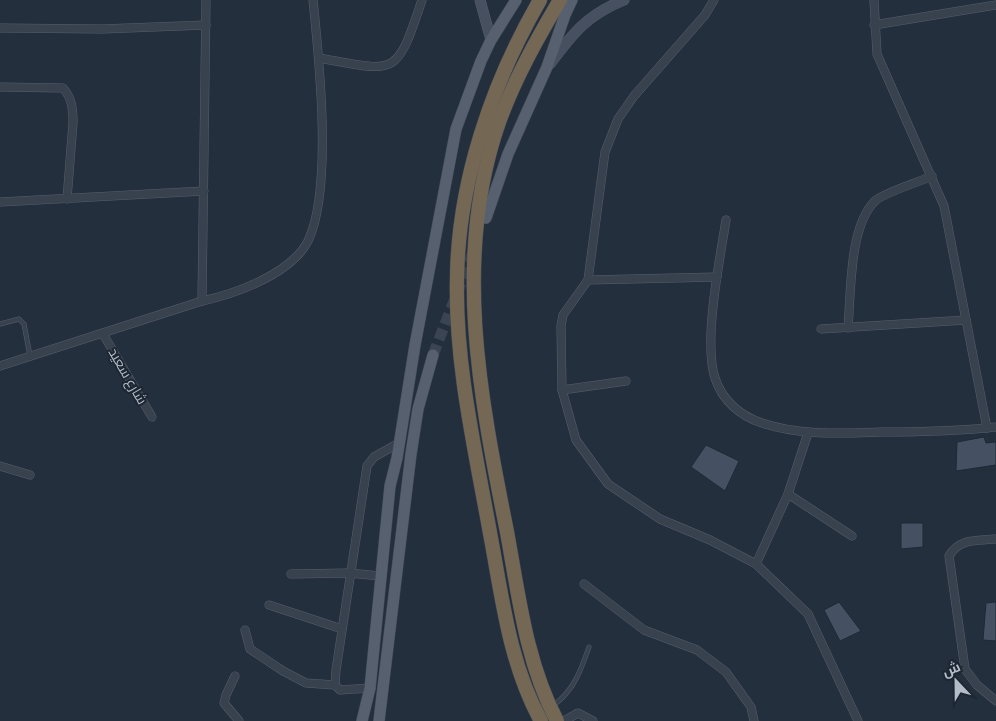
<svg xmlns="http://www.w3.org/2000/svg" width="996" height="721" font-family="'Archivo Narrow',Cairo,sans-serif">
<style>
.building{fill:#455162;stroke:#1f2835}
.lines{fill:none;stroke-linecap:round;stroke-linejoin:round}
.primary-tunnel{stroke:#3a4453;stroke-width:11;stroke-dasharray:11 5.5;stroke-linecap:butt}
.lane-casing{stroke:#565f6c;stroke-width:5}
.street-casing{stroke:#565f6c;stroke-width:9}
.secondary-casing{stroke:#565f6c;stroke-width:11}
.primary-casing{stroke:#414a57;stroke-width:12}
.highway-casing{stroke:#434c59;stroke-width:15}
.lane{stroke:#38414e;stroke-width:4}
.street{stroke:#38414e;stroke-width:8}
.secondary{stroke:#465061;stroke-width:10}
.primary{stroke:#56606e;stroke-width:11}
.highway{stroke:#746855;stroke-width:14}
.labels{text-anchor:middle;stroke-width:4;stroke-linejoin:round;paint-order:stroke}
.street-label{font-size:14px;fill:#b4bcc9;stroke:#1d2633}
</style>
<rect width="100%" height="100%" fill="#242f3e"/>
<g class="building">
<polygon points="984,437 986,443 996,442 996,465 956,471 957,442"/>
<polygon points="706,445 739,461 725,491 691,467"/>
<polygon points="901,523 923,523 923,547 901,549"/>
<polygon points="839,602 861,631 840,641 824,610"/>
<polygon points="996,602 996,641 983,640 986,603"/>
</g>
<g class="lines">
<polyline class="primary-tunnel" points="433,355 473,252"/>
<defs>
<g id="lane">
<polyline points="0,324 19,319 24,324 30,356"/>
<path d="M554,705C574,690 581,670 589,647"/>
</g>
<g id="street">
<polyline points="714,0 705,15 634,96 618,119 605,152 588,280 563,315 561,326 562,390 576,440 608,484 660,519 710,540 756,564 808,614 858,721"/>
<polyline points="874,0 877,54 944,206 987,428"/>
<polyline points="874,25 996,5"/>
<polyline points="0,28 102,29 206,25"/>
<path d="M319,58C397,72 396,78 422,0"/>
<path d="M0,87L63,88C72,98 73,109 73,123L67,199"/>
<polyline points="0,202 204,191"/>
<path d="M726,220C720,259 703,341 715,378C722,400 740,416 762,423C801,436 842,433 882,432C920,432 959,431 996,427"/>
<polyline points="588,280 717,277"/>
<path d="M202,301C235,294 291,274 308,241C333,189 319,58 313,0"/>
<path d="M848,328C851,293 849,226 875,201C883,193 919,182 932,176"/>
<polyline points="821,329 966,320"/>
<polyline points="103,334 152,417"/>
<polyline points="0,366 202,301 206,0"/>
<polyline points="562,390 626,381"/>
<polyline points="0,466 30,475"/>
<polyline points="788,494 852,536"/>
<path d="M996,539C977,541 959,538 949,556L965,669L977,685L996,701"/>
<polyline points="756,564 788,494 808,433"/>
<polyline points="291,574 349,573 380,576"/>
<polyline points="584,584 644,630 697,650 726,672 751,707 754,721"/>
<polyline points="269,605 342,629"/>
<polyline points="245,630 250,649 283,671 306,683 335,685"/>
<polyline points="235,676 226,695 224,703 239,721"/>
<polyline points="370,688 340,690 335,685 336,670 367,466 374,457 399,443"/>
<polyline points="564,721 578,713 593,721"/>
</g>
<g id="secondary">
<polyline points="480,0 491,40"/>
<path d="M550,64C573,33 587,15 624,0"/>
</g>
<g id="primary">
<polyline points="486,218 508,154 547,67 565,15 572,0"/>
<polyline points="362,721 370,688 390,486 397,458 415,345 456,129 481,61 491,40 516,0"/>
<polyline points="379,721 411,454 418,409 433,355"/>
</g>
<g id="highway">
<path d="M540,0C492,83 458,182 457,279C455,364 475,449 490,533C502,596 509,663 541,721"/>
<path d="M557,721C526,662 519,597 507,532C480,397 452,256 499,122C515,78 537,39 560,0"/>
</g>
</defs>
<use href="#lane" class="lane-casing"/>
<use href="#street" class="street-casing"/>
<use href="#secondary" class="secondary-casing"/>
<use href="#primary" class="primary-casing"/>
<use href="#highway" class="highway-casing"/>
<use href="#lane" class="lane"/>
<use href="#street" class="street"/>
<use href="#secondary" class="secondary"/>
<use href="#primary" class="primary"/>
<use href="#highway" class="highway"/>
</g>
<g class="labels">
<g class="street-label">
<text transform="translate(128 376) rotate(60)" y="5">شارع سعيد</text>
</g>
</g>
<g transform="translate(956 681) rotate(338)" stroke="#1d2633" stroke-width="4" paint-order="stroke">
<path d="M0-4L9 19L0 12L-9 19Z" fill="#b4bcc9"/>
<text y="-8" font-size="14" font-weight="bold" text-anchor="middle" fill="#b4bcc9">ش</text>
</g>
</svg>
